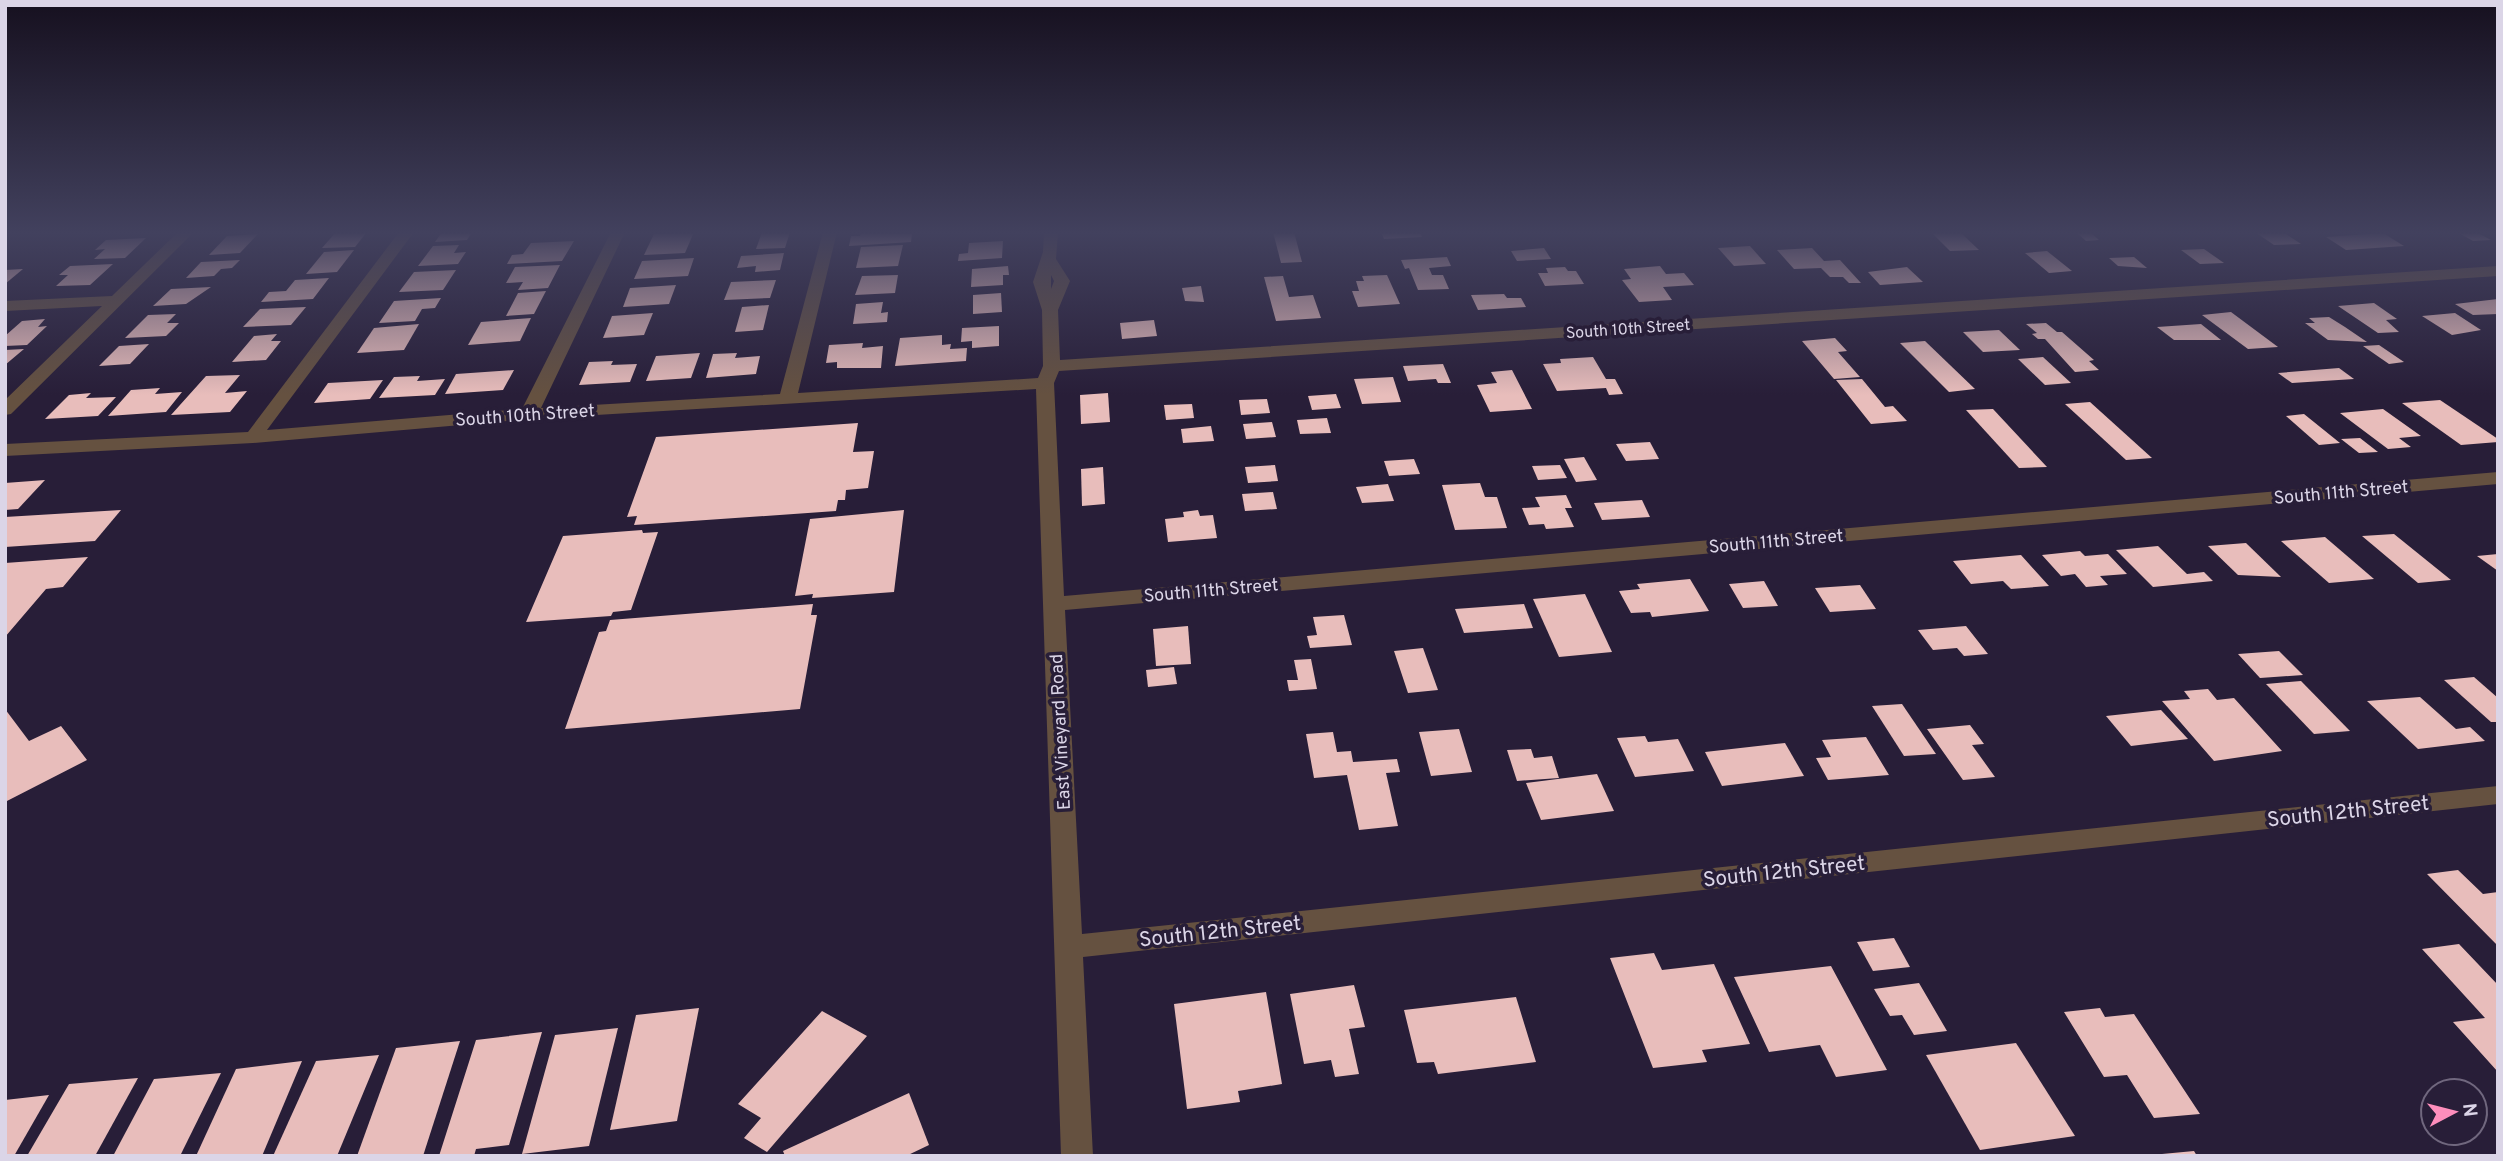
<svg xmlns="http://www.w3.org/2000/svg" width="2503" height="1161" font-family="Overpass,sans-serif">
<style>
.building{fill:#e8bdbb}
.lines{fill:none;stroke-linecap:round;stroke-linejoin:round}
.street{fill:#655140;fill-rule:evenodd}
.labels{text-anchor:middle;stroke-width:7;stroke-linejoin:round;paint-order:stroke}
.far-street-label{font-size:16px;fill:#dbd5e7;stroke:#281e38}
.street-label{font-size:18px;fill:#dbd5e7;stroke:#281e38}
.near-street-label{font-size:21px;fill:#dbd5e7;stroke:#281e38}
</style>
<rect width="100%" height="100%" fill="#281e38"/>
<g class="building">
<polygon points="336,232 367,232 355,247 322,248"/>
<polygon points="442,232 472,232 467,240 435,242"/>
<polygon points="694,232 685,253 644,255 654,234"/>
<polygon points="762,232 790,232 785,248 756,249"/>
<polygon points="861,232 912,234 911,242 849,246 851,236 860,236"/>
<polygon points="1273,232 1294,232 1302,262 1281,263"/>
<polygon points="1381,232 1420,232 1422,237 1384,239"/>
<polygon points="1931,232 1960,232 1979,250 1950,251"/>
<polygon points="2076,232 2090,232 2099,240 2086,241"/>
<polygon points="2255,232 2283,232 2301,244 2274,245"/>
<polygon points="2457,232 2476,232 2491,240 2473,241"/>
<polygon points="2383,233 2404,246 2346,250 2326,237"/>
<polygon points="258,234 240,253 209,255 227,236"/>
<polygon points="146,238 125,258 94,259 105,249 95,250 106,240"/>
<polygon points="574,241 562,261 507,264 512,255 523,254 531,243"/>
<polygon points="1003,241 1002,258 958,261 959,254 968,253 969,243"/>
<polygon points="459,245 454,253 466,252 458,264 418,266 433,246"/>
<polygon points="903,245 898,266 856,268 861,247"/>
<polygon points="1750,246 1766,264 1734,266 1718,248"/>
<polygon points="1544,248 1551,259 1517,261 1511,251"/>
<polygon points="1812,248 1824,261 1840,260 1861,283 1849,283 1843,277 1830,277 1821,268 1794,269 1777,250"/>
<polygon points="2204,249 2224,263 2200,264 2181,250"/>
<polygon points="354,250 337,272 306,274 324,252"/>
<polygon points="2047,251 2072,271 2049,273 2025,253"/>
<polygon points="784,253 780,270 755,272 756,266 737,268 741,256"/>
<polygon points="1447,257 1451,266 1429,268 1432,275 1443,275 1449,289 1418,290 1409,268 1405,269 1401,260"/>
<polygon points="2134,257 2147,268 2118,266 2109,258"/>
<polygon points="694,258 688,276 634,279 642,261"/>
<polygon points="240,260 232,268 221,269 214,276 186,278 201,262"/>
<polygon points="113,264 90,285 56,286 68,275 59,275 70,266"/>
<polygon points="560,265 548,288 518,290 523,282 506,283 515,267"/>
<polygon points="1008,266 1009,275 1003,275 1003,285 971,287 972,269"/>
<polygon points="1660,266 1666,274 1684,273 1694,285 1663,287 1672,300 1639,302 1622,280 1631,279 1624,269"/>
<polygon points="1565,267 1568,271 1576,271 1584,284 1545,286 1538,273 1548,273 1546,268"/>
<polygon points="1907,267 1923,282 1880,285 1868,272"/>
<polygon points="23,269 5,284 5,270"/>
<polygon points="456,270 443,290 399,292 414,272"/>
<polygon points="898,275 895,293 855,295 862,276"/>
<polygon points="1387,275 1400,304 1358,307 1352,291 1359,291 1356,281 1364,281 1362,276"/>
<polygon points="1283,276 1289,297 1313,295 1321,318 1276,321 1264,277"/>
<polygon points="329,278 313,299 261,302 269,292 286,291 295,280"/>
<polygon points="776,280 770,298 724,300 731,282"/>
<polygon points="676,285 669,304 623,307 630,288"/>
<polygon points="1201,286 1204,302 1185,301 1182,288"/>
<polygon points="211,287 186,304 153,306 171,289"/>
<polygon points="546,291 534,314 506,316 518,293"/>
<polygon points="1001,293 1002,312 973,314 973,295"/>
<polygon points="1504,294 1507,298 1521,298 1526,307 1478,310 1471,295"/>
<polygon points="441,298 435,308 422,309 415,321 379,323 394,301"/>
<polygon points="2498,299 2498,314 2473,315 2455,304"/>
<polygon points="883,302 881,313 888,312 887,322 853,324 856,304"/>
<polygon points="2374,303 2397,319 2386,320 2399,332 2378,333 2338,306"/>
<polygon points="769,305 763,330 735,332 742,307"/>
<polygon points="306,307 291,325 243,327 260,309"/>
<polygon points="2231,312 2278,347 2248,349 2202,315"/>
<polygon points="653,313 644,335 603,338 612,316"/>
<polygon points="2455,313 2481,330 2452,335 2422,316"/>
<polygon points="176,314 167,323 179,323 166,336 125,338 148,315"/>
<polygon points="2329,317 2345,327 2367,342 2328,340 2305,323 2315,323 2309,318"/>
<polygon points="531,318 520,341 468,345 481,322"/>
<polygon points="45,319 38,327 47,326 27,345 5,346 5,336 22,321"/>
<polygon points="1154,320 1157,336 1122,339 1120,323"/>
<polygon points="2046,323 2057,332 2062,332 2094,360 2089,361 2099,370 2075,372 2045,339 2038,339 2032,334 2037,333 2026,324"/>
<polygon points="419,324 404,350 357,353 374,328"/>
<polygon points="2201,324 2221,340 2174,340 2157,327"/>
<polygon points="999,326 999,346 972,348 972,341 961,342 962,328"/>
<polygon points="1999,330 2020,350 1983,352 1963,332"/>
<polygon points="277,334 271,341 281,341 266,360 232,362 254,336"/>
<polygon points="942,335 942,345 951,344 950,349 967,348 966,361 895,366 900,338"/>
<polygon points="1835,338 1847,351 1838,352 1860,377 1834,379 1802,341"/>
<polygon points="1925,341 1975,389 1949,392 1900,343"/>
<polygon points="863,343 862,348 883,346 881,368 837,368 837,362 826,363 829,345"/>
<polygon points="149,344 130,364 99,366 119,346"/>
<polygon points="2379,345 2404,362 2389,364 2363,346"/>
<polygon points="24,349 5,365 5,350"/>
<polygon points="700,353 691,378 646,381 656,356"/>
<polygon points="737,353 735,358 760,356 756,374 706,378 713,354"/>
<polygon points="1593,357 1606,379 1615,379 1623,394 1609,395 1606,388 1557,391 1543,364 1561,363 1560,359"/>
<polygon points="2043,357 2071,383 2045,385 2018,359"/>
<polygon points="613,361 611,365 637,364 630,382 579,385 589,362"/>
<polygon points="1443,364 1451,383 1438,383 1436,379 1408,381 1403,366"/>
<polygon points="2339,368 2354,379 2292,383 2278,373"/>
<polygon points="514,370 503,390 445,394 456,374"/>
<polygon points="1512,370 1532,409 1490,412 1477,385 1497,383 1491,372"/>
<polygon points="240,375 225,393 247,391 230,412 171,415 206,376"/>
<polygon points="420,376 417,381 445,379 435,395 379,398 394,377"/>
<polygon points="1393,377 1401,402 1362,404 1354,379"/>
<polygon points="1862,379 1885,407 1893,406 1907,421 1871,424 1836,380"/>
<polygon points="383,380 370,399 314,403 328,383"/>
<polygon points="160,388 155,394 182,392 166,412 108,416 131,390"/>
<polygon points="91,393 86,398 116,397 98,416 45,419 69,395"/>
<polygon points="1108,393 1110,422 1081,424 1080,395"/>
<polygon points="1336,394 1341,408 1312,410 1308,396"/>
<polygon points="1267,399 1270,413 1241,415 1239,400"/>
<polygon points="2440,400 2498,439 2498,442 2461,445 2402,403"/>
<polygon points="2090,402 2152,458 2126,460 2065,404"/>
<polygon points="1192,404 1194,418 1166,420 1164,405"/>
<polygon points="1993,409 2047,467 2019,468 1966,410"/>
<polygon points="2383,409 2421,436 2399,438 2411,447 2388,449 2340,413"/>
<polygon points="2304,414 2340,443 2319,445 2286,416"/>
<polygon points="1327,418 1331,433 1300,434 1297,420"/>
<polygon points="1272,422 1276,437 1246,439 1243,424"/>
<polygon points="858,423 853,452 874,451 868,488 846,490 845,500 838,500 836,511 634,525 637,516 627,517 656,437"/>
<polygon points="1211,426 1214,441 1183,443 1181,429"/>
<polygon points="2360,438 2378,452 2359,453 2341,439"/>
<polygon points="1650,442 1659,459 1626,461 1616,444"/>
<polygon points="1584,457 1597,480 1576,482 1564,459"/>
<polygon points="1414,459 1420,474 1389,476 1384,461"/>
<polygon points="1275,465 1278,481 1248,483 1245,467"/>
<polygon points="1560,465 1567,478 1538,480 1532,466"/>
<polygon points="1103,467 1105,504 1082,506 1081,469"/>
<polygon points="45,480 18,509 5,510 5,483"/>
<polygon points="1480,483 1485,497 1497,497 1507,528 1455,530 1442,485"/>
<polygon points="1388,484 1394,501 1362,503 1356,487"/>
<polygon points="1273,492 1277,509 1245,511 1242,494"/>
<polygon points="1566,495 1572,508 1565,508 1574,527 1546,529 1544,524 1529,525 1522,508 1540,507 1535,497"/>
<polygon points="1642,500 1650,517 1602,520 1594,503"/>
<polygon points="121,510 95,541 5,547 5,517"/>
<polygon points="904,510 894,592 812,598 813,594 795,596 810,519"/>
<polygon points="1198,510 1200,516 1213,515 1217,538 1168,542 1165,519 1184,517 1183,512"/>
<polygon points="642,530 643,533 658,532 631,610 613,612 611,616 526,622 563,536"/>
<polygon points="2394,534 2451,580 2418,583 2362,536"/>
<polygon points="2325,537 2374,579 2329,583 2281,541"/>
<polygon points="2246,543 2281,577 2238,575 2208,546"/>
<polygon points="2158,546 2187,574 2204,572 2213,581 2153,587 2116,550"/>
<polygon points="2080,551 2085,556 2108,554 2127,574 2100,576 2108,585 2086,587 2075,574 2061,576 2042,555"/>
<polygon points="2498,554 2498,571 2477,556"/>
<polygon points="2021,555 2049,586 2011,589 2003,581 1971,584 1953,561"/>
<polygon points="88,557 63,587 46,589 5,637 5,563"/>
<polygon points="1690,579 1709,611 1652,617 1650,612 1631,613 1619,591 1640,589 1637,584"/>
<polygon points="1764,581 1778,606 1743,608 1729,584"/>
<polygon points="1860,585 1876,609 1830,612 1815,588"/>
<polygon points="1585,594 1612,652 1559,657 1533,599"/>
<polygon points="813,604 811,615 817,615 800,709 565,729 599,632 606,631 610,620"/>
<polygon points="1524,604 1533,628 1464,633 1455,609"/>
<polygon points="1344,615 1352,645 1310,648 1307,636 1317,635 1313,617"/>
<polygon points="1188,626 1191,664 1156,666 1153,629"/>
<polygon points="1966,626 1988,654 1964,656 1957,648 1933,650 1918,630"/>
<polygon points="1423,648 1438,690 1408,693 1394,651"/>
<polygon points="2279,651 2303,675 2260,678 2238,654"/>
<polygon points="1311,659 1317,689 1289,691 1287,680 1298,680 1294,660"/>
<polygon points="1174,667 1177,684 1148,687 1146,670"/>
<polygon points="2474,677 2498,698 2498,722 2491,722 2444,680"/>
<polygon points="2301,681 2350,731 2314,734 2266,684"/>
<polygon points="2208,689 2217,700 2234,698 2282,751 2214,761 2162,701 2190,699 2184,691"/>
<polygon points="2420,697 2456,729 2470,727 2485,741 2418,749 2367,701"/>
<polygon points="1902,704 1936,754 1904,756 1872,706"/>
<polygon points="5,709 29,741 61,726 87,760 5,802"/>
<polygon points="2161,710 2188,739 2131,746 2106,716"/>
<polygon points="1970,725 1984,744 1972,745 1995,777 1963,780 1927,729"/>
<polygon points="1459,729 1472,772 1431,776 1419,732"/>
<polygon points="1333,732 1337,752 1351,751 1353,762 1397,759 1400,772 1386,773 1398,826 1359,830 1347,775 1314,778 1306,734"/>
<polygon points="1645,736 1648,742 1678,739 1694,771 1635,777 1617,738"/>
<polygon points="1866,737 1889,775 1828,780 1816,758 1831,757 1822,740"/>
<polygon points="1785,743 1804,776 1722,786 1705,752"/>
<polygon points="1531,749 1534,758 1552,756 1559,778 1517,781 1507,750"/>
<polygon points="1597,774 1614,811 1541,820 1526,783"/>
<polygon points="2458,870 2483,894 2498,892 2498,946 2427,874"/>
<polygon points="1894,938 1910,967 1873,971 1857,942"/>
<polygon points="2459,944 2498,985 2498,1072 2453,1022 2485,1018 2422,949"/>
<polygon points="1654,953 1662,970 1714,964 1750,1044 1702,1050 1707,1062 1653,1068 1610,958"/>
<polygon points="1831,966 1887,1070 1836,1077 1820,1045 1769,1052 1734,977"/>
<polygon points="1919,983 1947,1031 1914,1035 1902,1015 1890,1016 1874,989"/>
<polygon points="1354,985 1365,1027 1349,1029 1359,1074 1335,1077 1331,1060 1304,1064 1290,994"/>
<polygon points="1266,992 1282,1084 1238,1091 1240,1102 1187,1109 1174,1004"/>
<polygon points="1516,997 1536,1062 1438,1074 1434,1062 1417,1063 1404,1010"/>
<polygon points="699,1008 677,1121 610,1130 636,1015"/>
<polygon points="2100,1008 2105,1017 2134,1014 2200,1114 2154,1118 2127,1075 2104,1077 2064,1012"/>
<polygon points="822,1011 867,1036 767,1152 744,1138 761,1118 738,1104"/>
<polygon points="618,1028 589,1146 522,1154 555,1035"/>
<polygon points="542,1032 509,1145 476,1149 474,1156 439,1156 476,1040"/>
<polygon points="460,1041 423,1156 357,1156 396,1048"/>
<polygon points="2016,1043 2075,1136 1980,1150 1926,1055"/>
<polygon points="379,1055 337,1156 273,1156 316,1061"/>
<polygon points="302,1061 262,1156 196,1156 236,1069"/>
<polygon points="221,1073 180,1156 113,1156 154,1079"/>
<polygon points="138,1078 95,1156 27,1156 69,1084"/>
<polygon points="909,1093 929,1145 906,1156 785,1156 783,1151"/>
<polygon points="49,1095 14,1156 5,1156 5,1100"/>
<polygon points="2194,1151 2197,1156 2162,1156 2162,1154"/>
</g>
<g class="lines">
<g class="street">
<polygon points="178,232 194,232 11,414 5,415 5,400 102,306 5,311 5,301 112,296"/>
<path d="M399,232H414L267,430L522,409L611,232H625L541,408L780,394L823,232H837L798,393L1038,378L1043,366L1042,310L1033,282L1043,252L1044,232H1058L1056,259L1070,281L1058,310L1060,360L2498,266V276L1059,371L1054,383L1064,596L2498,472V484L1065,610L1082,934L2498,786V804L1083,957L1093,1156H1061L1036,389L529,419L253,443L5,456V444L248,432ZM1051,275L1054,281L1051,289Z"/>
</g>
</g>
<linearGradient id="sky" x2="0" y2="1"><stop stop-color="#16101f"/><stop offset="0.59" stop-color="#42415e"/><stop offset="1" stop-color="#42415e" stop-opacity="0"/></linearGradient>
<rect width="2503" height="395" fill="url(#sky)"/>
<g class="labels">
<g class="far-street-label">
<text transform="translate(1628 328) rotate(-4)" y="6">South 10th Street</text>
</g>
<g class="street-label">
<text transform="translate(525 415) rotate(-4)" y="6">South 10th Street</text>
<text transform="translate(2341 492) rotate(-5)" y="6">South 11th Street</text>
<text transform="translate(1776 541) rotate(-5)" y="6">South 11th Street</text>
<text transform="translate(1211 590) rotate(-5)" y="6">South 11th Street</text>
<text transform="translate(1060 732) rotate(-93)" y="6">East Vineyard Road</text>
</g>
<g class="near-street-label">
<text transform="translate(2348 811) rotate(-6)" y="7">South 12th Street</text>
<text transform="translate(1784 871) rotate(-6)" y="7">South 12th Street</text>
<text transform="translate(1220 931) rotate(-6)" y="7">South 12th Street</text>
</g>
</g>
<rect width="2503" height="1161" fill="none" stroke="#dbd5e7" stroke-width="14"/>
<g transform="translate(2454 1112) rotate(83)"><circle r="33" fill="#281e38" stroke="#70677e" stroke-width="2"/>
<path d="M0-5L12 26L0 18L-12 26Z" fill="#fe8ebc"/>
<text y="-10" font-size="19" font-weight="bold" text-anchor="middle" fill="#dbd5e7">N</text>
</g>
</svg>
